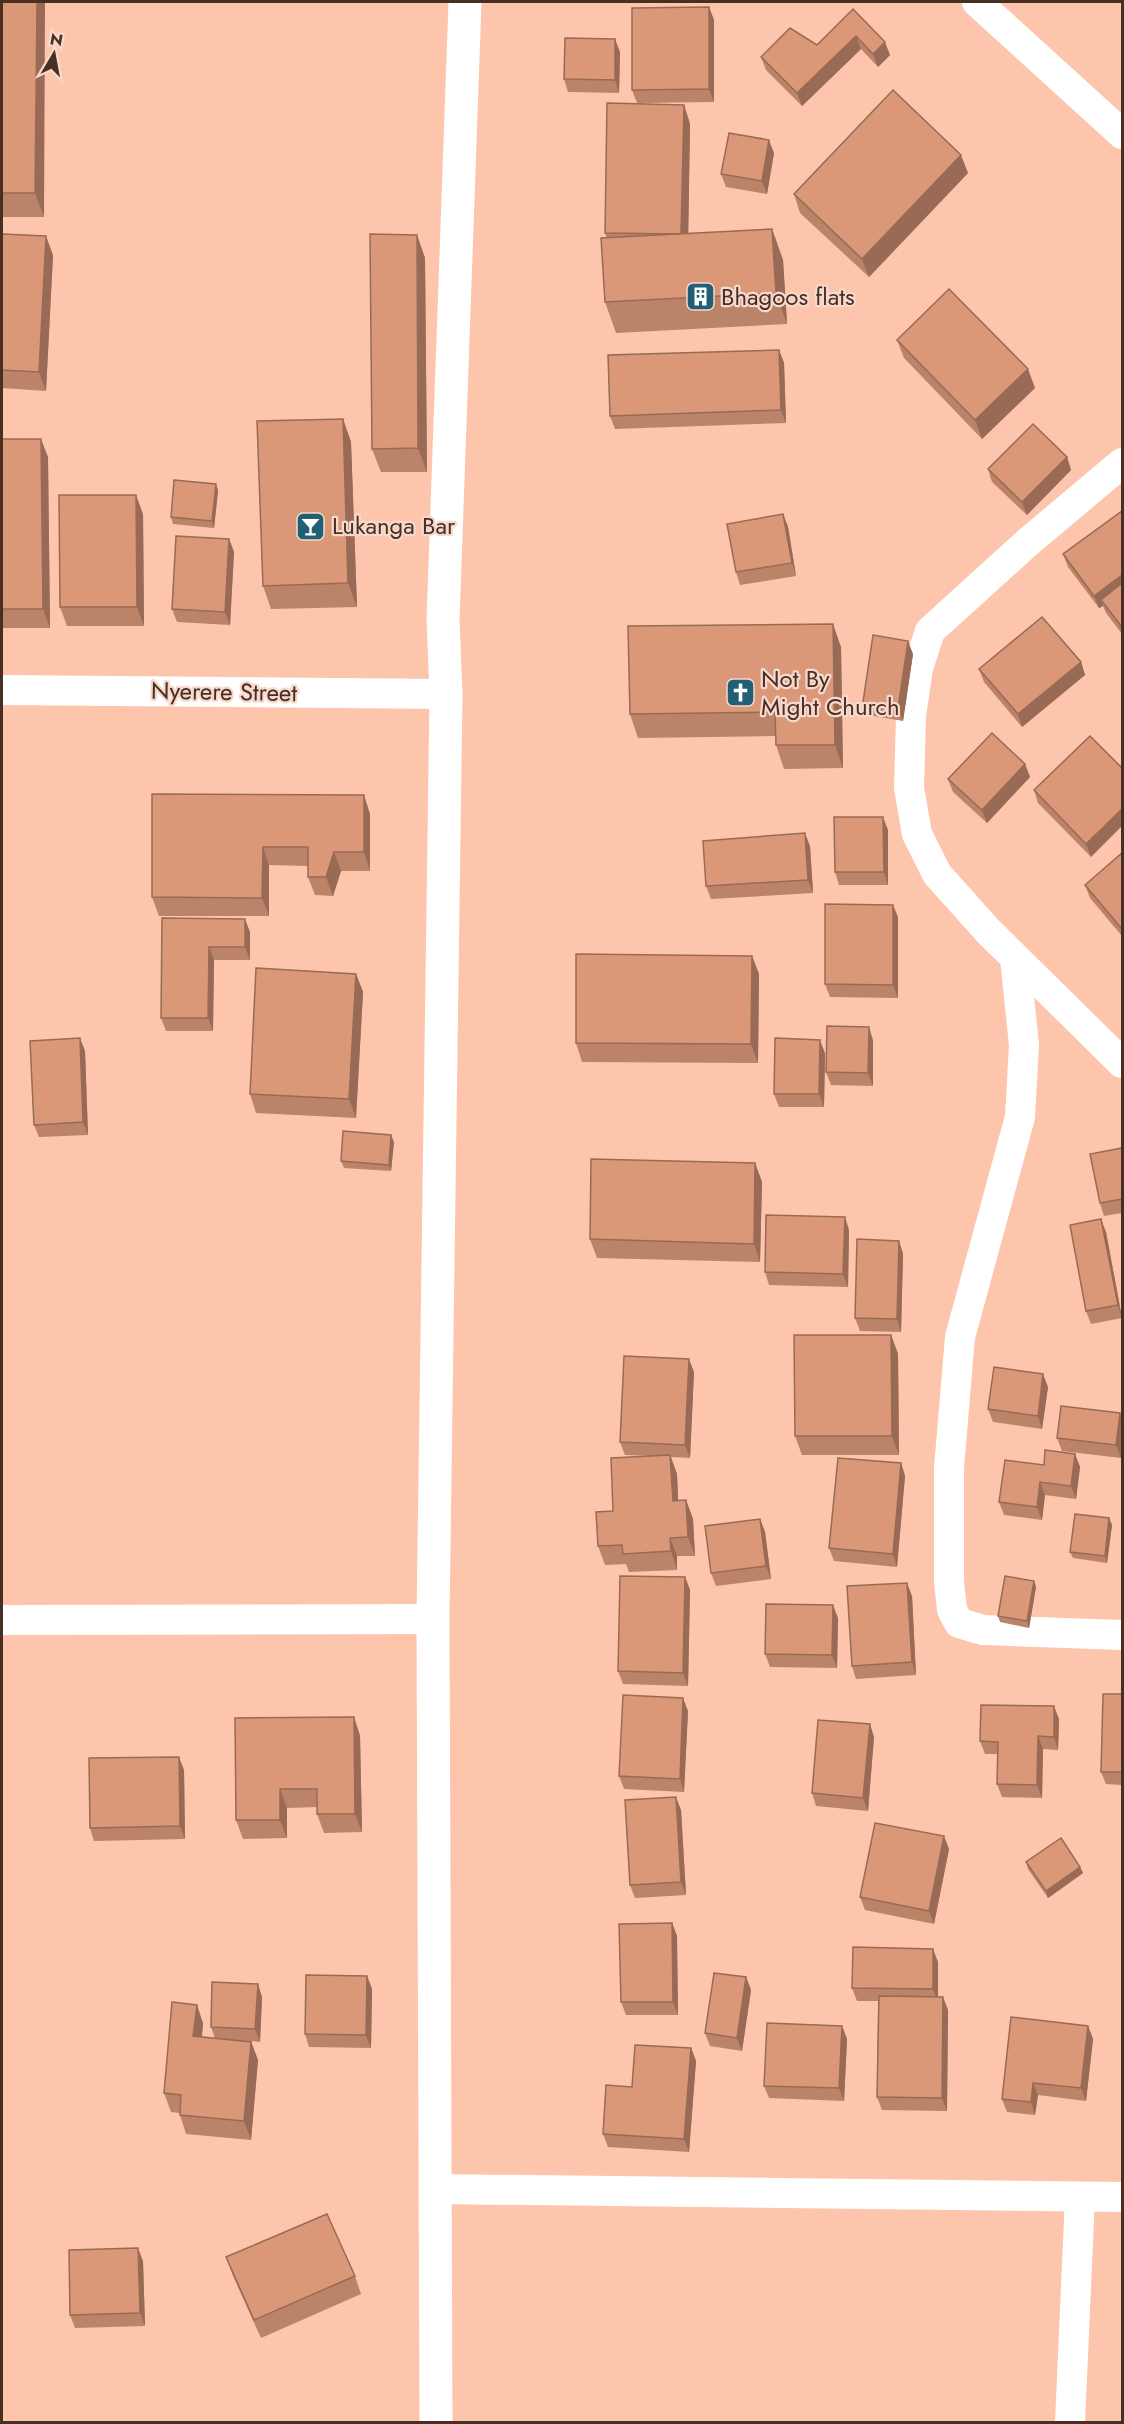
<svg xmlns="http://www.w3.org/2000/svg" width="1124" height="2424" font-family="Jost,sans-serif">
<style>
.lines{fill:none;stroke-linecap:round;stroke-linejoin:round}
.street{stroke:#fff;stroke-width:30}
.secondary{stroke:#fff;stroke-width:33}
.wall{fill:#bb8368}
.shaded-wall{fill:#996a55}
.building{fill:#da9879;stroke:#996a55;stroke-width:1.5}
.labels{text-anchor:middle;stroke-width:4.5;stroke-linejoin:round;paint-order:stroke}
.poi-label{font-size:24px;fill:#492e22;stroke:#f6d9cc;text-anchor:start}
.street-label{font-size:24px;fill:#492e22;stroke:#f6d9cc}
</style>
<rect width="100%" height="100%" fill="#fdc5ac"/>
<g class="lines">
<g class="street">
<polyline points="977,2 1122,134"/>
<polyline points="1122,463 1028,542 930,631 918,668 911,716 909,788 917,834 937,874 988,931 1122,1063"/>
<polyline points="2,690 446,694"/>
<polyline points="1015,958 1024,1045 1020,1117 960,1337 949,1468 949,1581 952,1610 959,1623 983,1630 1122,1635"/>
<polyline points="2,1620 433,1619"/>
<polyline points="434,2189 1122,2197"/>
<polyline points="1070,2422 1080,2197"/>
</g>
<polyline class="secondary" points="436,2422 433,1619 446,694 443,620 465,2"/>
</g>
<g class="wall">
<polygon points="2,2 44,217 2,217"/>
<polygon points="709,7 714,20 714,102 637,103 632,90"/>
<polygon points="853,9 890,55 878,67 861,49 802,106 766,70 761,57 817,45"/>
<polygon points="620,52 619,93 568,92 564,79"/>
<polygon points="684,105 690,124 688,234 772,229 783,260 787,324 616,333 605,302 607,238 605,233"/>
<polygon points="774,153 767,194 726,187 721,174"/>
<polygon points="968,173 869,277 800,213 794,194"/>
<polygon points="2,234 53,255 46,391 2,388"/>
<polygon points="417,235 425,258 427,472 381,472 372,449"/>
<polygon points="897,340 1035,388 982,439 904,358"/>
<polygon points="779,350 784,363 786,423 615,429 610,416"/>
<polygon points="343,419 351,442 357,607 271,609 263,586"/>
<polygon points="2,439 48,457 50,628 2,628"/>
<polygon points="1067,457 1071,470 1027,515 992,482 988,469"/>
<polygon points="216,484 218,491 214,528 173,524 171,517"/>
<polygon points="1122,511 1122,634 1106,613 1103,606 1099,608 1068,567 1063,554"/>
<polygon points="143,514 144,626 67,626 60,607"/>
<polygon points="783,514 788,527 796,576 740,585 736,572"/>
<polygon points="229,539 234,552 230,625 177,622 172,609"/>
<polygon points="841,647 843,768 784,769 776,745 776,736 638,738 630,714"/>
<polygon points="913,654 903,721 868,715 863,702"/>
<polygon points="1081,662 1085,675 1022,727 984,682 979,669"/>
<polygon points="1090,736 1091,857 1038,803 1034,790"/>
<polygon points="1025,764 1030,777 987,823 953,792 948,779"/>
<polygon points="152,794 370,814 370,871 341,871 333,896 315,895 308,877 308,866 269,865 269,916 159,916 152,897"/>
<polygon points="888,830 888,885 839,885 835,872"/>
<polygon points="810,846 813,893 711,899 706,886"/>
<polygon points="1122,853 1122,936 1090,898 1085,885"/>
<polygon points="898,917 898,998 830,997 825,984"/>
<polygon points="162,918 250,932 250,960 214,960 213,1031 166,1031 161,1018"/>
<polygon points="752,956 759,974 758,1063 582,1062 576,1043"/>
<polygon points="356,974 363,992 356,1118 256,1113 250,1094"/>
<polygon points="873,1040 873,1086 831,1085 826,1072"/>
<polygon points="85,1051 88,1135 39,1137 34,1125"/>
<polygon points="825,1053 824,1107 779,1107 774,1094"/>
<polygon points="394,1142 391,1171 344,1168 341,1161"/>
<polygon points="1122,1148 1122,1213 1104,1216 1100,1203"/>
<polygon points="755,1163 762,1182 760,1262 597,1258 590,1239"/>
<polygon points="849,1230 848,1287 769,1285 765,1272"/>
<polygon points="1106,1232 1122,1318 1091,1324 1086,1311"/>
<polygon points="899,1241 903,1254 901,1332 860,1331 855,1318"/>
<polygon points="891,1335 898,1354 899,1455 802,1455 795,1436"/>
<polygon points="694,1372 690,1458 671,1457 677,1474 678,1501 686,1500 693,1519 695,1556 677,1556 677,1570 629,1572 626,1564 605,1565 598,1546 613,1511 651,1456 625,1455 620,1442"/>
<polygon points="1048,1387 1042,1429 993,1422 988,1409"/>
<polygon points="1122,1419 1121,1458 1062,1451 1057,1438"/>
<polygon points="1075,1454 1080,1467 1076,1499 1045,1495 1042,1520 1004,1515 999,1502 1044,1465"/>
<polygon points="901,1463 905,1476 897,1567 834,1561 829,1548"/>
<polygon points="1109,1518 1112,1525 1107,1563 1073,1558 1070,1552"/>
<polygon points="760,1519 765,1532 771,1579 716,1586 711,1573"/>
<polygon points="685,1577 690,1590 688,1686 623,1684 618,1671"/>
<polygon points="1034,1581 1036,1587 1029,1628 1000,1622 998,1616"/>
<polygon points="912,1596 916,1675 856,1679 852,1666"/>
<polygon points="838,1618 837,1668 770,1667 765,1654"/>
<polygon points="1122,1694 1122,1785 1106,1784 1101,1772"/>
<polygon points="688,1711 684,1792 624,1789 619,1776"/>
<polygon points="354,1717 360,1736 362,1832 324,1833 317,1814 317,1807 287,1808 287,1838 243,1839 236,1820"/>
<polygon points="1059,1719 1058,1750 1043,1749 1042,1798 1002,1797 997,1784 998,1754 985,1754 980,1741"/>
<polygon points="874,1737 868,1811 816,1806 812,1793"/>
<polygon points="184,1770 185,1839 94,1841 90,1828"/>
<polygon points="681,1810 686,1895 635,1898 630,1885"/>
<polygon points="949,1849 934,1924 865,1910 860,1897"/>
<polygon points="1026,1862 1080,1867 1083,1873 1048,1898 1028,1869"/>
<polygon points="672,1923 677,1936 678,2015 626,2015 621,2002"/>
<polygon points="938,1962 938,1997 948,2010 947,2111 882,2110 877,2097 878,2001 857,2001 852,1988"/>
<polygon points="367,1976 372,1989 371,2048 309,2047 305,2034"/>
<polygon points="746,1977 751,1990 742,2051 710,2046 705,2033"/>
<polygon points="262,1997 260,2042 251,2041 258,2060 251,2140 186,2134 180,2115 180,2113 171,2112 164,2093 203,2023 202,2037 215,2038 211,2027"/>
<polygon points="842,2026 847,2039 844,2101 769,2098 764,2086"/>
<polygon points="1088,2026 1093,2039 1086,2101 1038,2095 1035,2115 1007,2112 1002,2099"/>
<polygon points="691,2048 696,2061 689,2152 608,2147 603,2134 632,2087"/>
<polygon points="226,2257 355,2276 361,2294 261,2338 233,2276"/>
<polygon points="143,2261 145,2326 75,2328 70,2315"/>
</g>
<g class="shaded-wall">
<polygon points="37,2 45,2 44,217 35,193"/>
<polygon points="709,7 714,20 714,102 709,89"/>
<polygon points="856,36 861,49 802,106 797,93"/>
<polygon points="615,39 620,52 619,93 615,80"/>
<polygon points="885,42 890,55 878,67 873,54"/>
<polygon points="684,105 690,124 688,253 681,234"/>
<polygon points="769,140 774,153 767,194 762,181"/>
<polygon points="961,155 968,173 869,277 862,259"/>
<polygon points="772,229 783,260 787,324 776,293"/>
<polygon points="417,235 425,258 427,472 418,448"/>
<polygon points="46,236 53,255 46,391 39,372"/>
<polygon points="779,350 784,363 786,423 781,410"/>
<polygon points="1028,369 1035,388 982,439 975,420"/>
<polygon points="343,419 351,442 357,607 348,583"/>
<polygon points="41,439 48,457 50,628 43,609"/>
<polygon points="1067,457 1071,470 1027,515 1022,502"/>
<polygon points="216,484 218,491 214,528 212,521"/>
<polygon points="136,495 143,514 144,626 137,607"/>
<polygon points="783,514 788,527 796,576 792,563"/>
<polygon points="229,539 234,552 230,625 225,612"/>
<polygon points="1122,575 1122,591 1101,600 1103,606 1099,608 1094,596"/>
<polygon points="833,624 841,647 843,768 835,745"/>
<polygon points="908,641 913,654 903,721 898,708"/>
<polygon points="1081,662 1085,675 1022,727 1018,714"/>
<polygon points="1025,764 1030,777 987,823 982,810"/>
<polygon points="364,795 370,814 370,871 364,852"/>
<polygon points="1122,809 1122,826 1091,857 1086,844"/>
<polygon points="883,817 888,830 888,885 884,872"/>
<polygon points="805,833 810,846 813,893 808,880"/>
<polygon points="263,847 269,865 269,916 262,898"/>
<polygon points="334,852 341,871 333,896 326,877"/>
<polygon points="893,905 898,917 898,998 893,985"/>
<polygon points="245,919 250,932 250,960 245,947"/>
<polygon points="209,947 214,960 213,1031 208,1018"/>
<polygon points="752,956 759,974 758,1063 751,1044"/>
<polygon points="356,974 363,992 356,1118 349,1099"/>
<polygon points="869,1027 873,1040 873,1086 868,1073"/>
<polygon points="80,1038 85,1051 88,1135 83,1122"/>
<polygon points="820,1040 825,1053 824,1107 819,1094"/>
<polygon points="391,1135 394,1142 391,1171 389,1165"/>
<polygon points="755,1163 762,1182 760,1262 754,1244"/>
<polygon points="845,1217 849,1230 848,1287 843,1274"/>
<polygon points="1101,1219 1106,1232 1122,1318 1118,1305"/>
<polygon points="899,1241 903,1254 901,1332 897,1319"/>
<polygon points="891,1335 898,1354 899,1455 892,1436"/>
<polygon points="689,1359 694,1372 690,1458 685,1445"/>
<polygon points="1043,1374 1048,1387 1042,1429 1038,1416"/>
<polygon points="1120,1413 1122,1419 1122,1446 1121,1458 1116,1445"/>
<polygon points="1075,1454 1080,1467 1076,1499 1071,1486"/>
<polygon points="670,1455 677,1474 679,1519 673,1501"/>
<polygon points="901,1463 905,1476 897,1567 893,1554"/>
<polygon points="1040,1482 1045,1495 1042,1520 1037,1507"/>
<polygon points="686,1500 693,1519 695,1556 688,1537"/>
<polygon points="1109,1518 1112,1525 1107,1563 1105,1556"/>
<polygon points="760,1519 765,1532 771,1579 766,1566"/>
<polygon points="670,1538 677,1556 677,1570 671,1551"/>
<polygon points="685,1577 690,1590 688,1686 683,1673"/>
<polygon points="1034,1581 1036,1587 1029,1628 1027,1621"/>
<polygon points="907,1583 912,1596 916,1675 912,1662"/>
<polygon points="833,1605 838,1618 837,1668 832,1655"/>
<polygon points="683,1698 688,1711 684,1792 680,1779"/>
<polygon points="1054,1706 1059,1719 1058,1750 1054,1737"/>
<polygon points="354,1717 360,1736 362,1832 355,1814"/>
<polygon points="870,1724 874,1737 868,1811 863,1798"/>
<polygon points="1038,1736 1043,1749 1042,1798 1037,1785"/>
<polygon points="179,1757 184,1770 185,1839 180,1826"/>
<polygon points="280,1789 287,1808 287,1838 280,1820"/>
<polygon points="676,1797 681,1810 686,1895 681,1882"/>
<polygon points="944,1836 949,1849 934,1924 929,1911"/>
<polygon points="1080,1867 1083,1873 1048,1898 1046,1891"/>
<polygon points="672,1923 677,1936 678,2015 673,2002"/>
<polygon points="933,1949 938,1962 938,2002 933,1989"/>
<polygon points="367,1976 372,1989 371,2048 366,2035"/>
<polygon points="746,1977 751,1990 742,2051 737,2038"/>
<polygon points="258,1984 262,1997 260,2042 255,2029"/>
<polygon points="943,1997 948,2010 947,2111 942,2098"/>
<polygon points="197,2005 203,2023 200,2055 193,2036"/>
<polygon points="842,2026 847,2039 844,2101 839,2088"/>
<polygon points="1088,2026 1093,2039 1086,2101 1081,2088"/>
<polygon points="251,2042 258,2060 251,2140 244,2121"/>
<polygon points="691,2048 696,2061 689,2152 684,2139"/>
<polygon points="1033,2083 1038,2095 1035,2115 1031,2102"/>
<polygon points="138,2248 143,2261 145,2326 140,2313"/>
</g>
<g class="building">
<polygon points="2,2 37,2 35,193 2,193"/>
<polygon points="709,7 709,89 632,90 632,8"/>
<polygon points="853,9 885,42 873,54 856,36 797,93 761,57 790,28 817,45"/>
<polygon points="565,38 615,39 615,80 564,79"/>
<polygon points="893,90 961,155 862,259 794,194"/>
<polygon points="607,103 684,105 681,234 605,233"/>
<polygon points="729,133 769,140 762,181 721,174"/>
<polygon points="772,229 776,293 605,302 601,238"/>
<polygon points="2,234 46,236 39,372 2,370"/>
<polygon points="370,234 417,235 418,448 372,449"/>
<polygon points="949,289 1028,369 975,420 897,340"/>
<polygon points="779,350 781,410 610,416 608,355"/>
<polygon points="343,419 348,583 263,586 257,421"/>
<polygon points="1033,424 1067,457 1022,502 988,469"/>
<polygon points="2,439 41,439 43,609 2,609"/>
<polygon points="174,480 216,484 212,521 171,517"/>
<polygon points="59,495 136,495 137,607 60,607"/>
<polygon points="1122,511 1122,575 1094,596 1063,554"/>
<polygon points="783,514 792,563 736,572 727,524"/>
<polygon points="176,536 229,539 225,612 172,609"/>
<polygon points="1122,583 1122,627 1101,600"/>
<polygon points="1042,617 1081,662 1018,714 979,669"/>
<polygon points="833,624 835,745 776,745 775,712 630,714 628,626"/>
<polygon points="873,635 908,641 898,708 863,702"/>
<polygon points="992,733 1025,764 982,810 948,779"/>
<polygon points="1090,736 1122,768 1122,809 1086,844 1034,790"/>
<polygon points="152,794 364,795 364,852 334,852 326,877 308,877 308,847 263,847 262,898 152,897"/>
<polygon points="834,817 883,817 884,872 835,872"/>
<polygon points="805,833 808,880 706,886 703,841"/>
<polygon points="1122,853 1122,929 1085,885"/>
<polygon points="825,904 893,905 893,985 825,984"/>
<polygon points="162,918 245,919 245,947 209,947 208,1018 161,1018"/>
<polygon points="576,954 752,956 751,1044 576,1043"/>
<polygon points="256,968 356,974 349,1099 250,1094"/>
<polygon points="827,1026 869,1027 868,1073 826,1072"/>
<polygon points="80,1038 83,1122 34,1125 30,1041"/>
<polygon points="775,1038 820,1040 819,1094 774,1094"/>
<polygon points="343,1131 391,1135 389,1165 341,1161"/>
<polygon points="1122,1148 1122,1199 1100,1203 1090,1154"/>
<polygon points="591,1159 755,1163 754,1244 590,1239"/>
<polygon points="766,1215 845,1217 843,1274 765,1272"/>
<polygon points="1101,1219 1118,1305 1086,1311 1070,1225"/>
<polygon points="857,1239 899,1241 897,1319 855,1318"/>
<polygon points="794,1335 891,1335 892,1436 795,1436"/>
<polygon points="624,1356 689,1359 685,1445 620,1442"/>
<polygon points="994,1367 1043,1374 1038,1416 988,1409"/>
<polygon points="1061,1406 1120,1413 1116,1445 1057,1438"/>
<polygon points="1045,1450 1075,1454 1071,1486 1040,1482 1037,1507 999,1502 1005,1460 1044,1465"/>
<polygon points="670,1455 673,1501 686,1500 688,1537 670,1538 671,1551 623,1554 622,1545 598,1546 596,1512 613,1511 611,1458"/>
<polygon points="838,1458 901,1463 893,1554 829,1548"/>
<polygon points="1075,1514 1109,1518 1105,1556 1070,1552"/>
<polygon points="760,1519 766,1566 711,1573 705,1526"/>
<polygon points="620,1576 685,1577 683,1673 618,1671"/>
<polygon points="1005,1576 1034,1581 1027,1621 998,1616"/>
<polygon points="907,1583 912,1662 852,1666 847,1586"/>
<polygon points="766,1604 833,1605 832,1655 765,1654"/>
<polygon points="1103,1694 1122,1694 1122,1772 1101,1772"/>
<polygon points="623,1695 683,1698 680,1779 619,1776"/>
<polygon points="981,1705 1054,1706 1054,1737 1038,1736 1037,1785 997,1784 998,1742 980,1741"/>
<polygon points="354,1717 355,1814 317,1814 317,1789 280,1789 280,1820 236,1820 235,1718"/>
<polygon points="818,1720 870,1724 863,1798 812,1793"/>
<polygon points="179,1757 180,1826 90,1828 89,1758"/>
<polygon points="676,1797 681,1882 630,1885 625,1800"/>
<polygon points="875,1823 944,1836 929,1911 860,1897"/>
<polygon points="1061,1838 1080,1867 1046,1891 1026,1862"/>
<polygon points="672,1923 673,2002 621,2002 619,1924"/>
<polygon points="853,1947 933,1949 933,1989 852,1988"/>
<polygon points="714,1973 746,1977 737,2038 705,2033"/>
<polygon points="306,1975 367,1976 366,2035 305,2034"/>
<polygon points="212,1982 258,1984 255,2029 211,2027"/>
<polygon points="879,1996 943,1997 942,2098 877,2097"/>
<polygon points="172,2002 197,2005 193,2036 251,2042 244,2121 180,2115 181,2095 164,2093"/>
<polygon points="1011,2017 1088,2026 1081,2088 1033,2083 1031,2102 1002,2099"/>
<polygon points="767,2023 842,2026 839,2088 764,2086"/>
<polygon points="635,2045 691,2048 684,2139 603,2134 606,2085 632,2087"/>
<polygon points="327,2214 355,2276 254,2320 226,2257"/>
<polygon points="138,2248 140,2313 70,2315 69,2250"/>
</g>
<defs>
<symbol id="building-square" viewBox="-11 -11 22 22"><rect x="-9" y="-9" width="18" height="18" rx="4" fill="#215f75" stroke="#f6d9cc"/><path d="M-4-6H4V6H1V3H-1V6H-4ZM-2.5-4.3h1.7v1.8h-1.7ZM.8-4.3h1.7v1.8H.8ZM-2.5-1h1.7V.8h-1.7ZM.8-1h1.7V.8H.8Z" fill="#fff"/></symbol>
<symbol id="bar-square" viewBox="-11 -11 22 22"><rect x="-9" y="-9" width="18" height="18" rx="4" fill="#215f75" stroke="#f6d9cc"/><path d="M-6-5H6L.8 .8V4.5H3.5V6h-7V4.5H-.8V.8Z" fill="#fff"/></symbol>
<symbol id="church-square" viewBox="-11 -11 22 22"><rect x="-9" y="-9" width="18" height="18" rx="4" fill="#215f75" stroke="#f6d9cc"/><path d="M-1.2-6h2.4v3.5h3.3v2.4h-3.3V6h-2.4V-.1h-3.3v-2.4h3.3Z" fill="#fff"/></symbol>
</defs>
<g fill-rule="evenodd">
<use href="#building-square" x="684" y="280" width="33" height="33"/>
<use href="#bar-square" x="294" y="510" width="33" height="33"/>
<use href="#church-square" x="724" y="676" width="33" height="33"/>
</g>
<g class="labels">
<g class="poi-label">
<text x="721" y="305">Bhagoos flats</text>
<text x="332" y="534">Lukanga Bar</text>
<text x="761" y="687">Not By<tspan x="761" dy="28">Might Church</tspan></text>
</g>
<g class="street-label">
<text transform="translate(224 692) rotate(1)" y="8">Nyerere Street</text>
</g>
</g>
<rect width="1124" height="2424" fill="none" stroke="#492e22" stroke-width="6"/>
<g transform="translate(54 54) rotate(10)" stroke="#f6d9cc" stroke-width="4.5" paint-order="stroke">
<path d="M0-4.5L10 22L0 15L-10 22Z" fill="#492e22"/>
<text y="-9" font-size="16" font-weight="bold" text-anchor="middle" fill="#492e22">N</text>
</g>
</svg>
